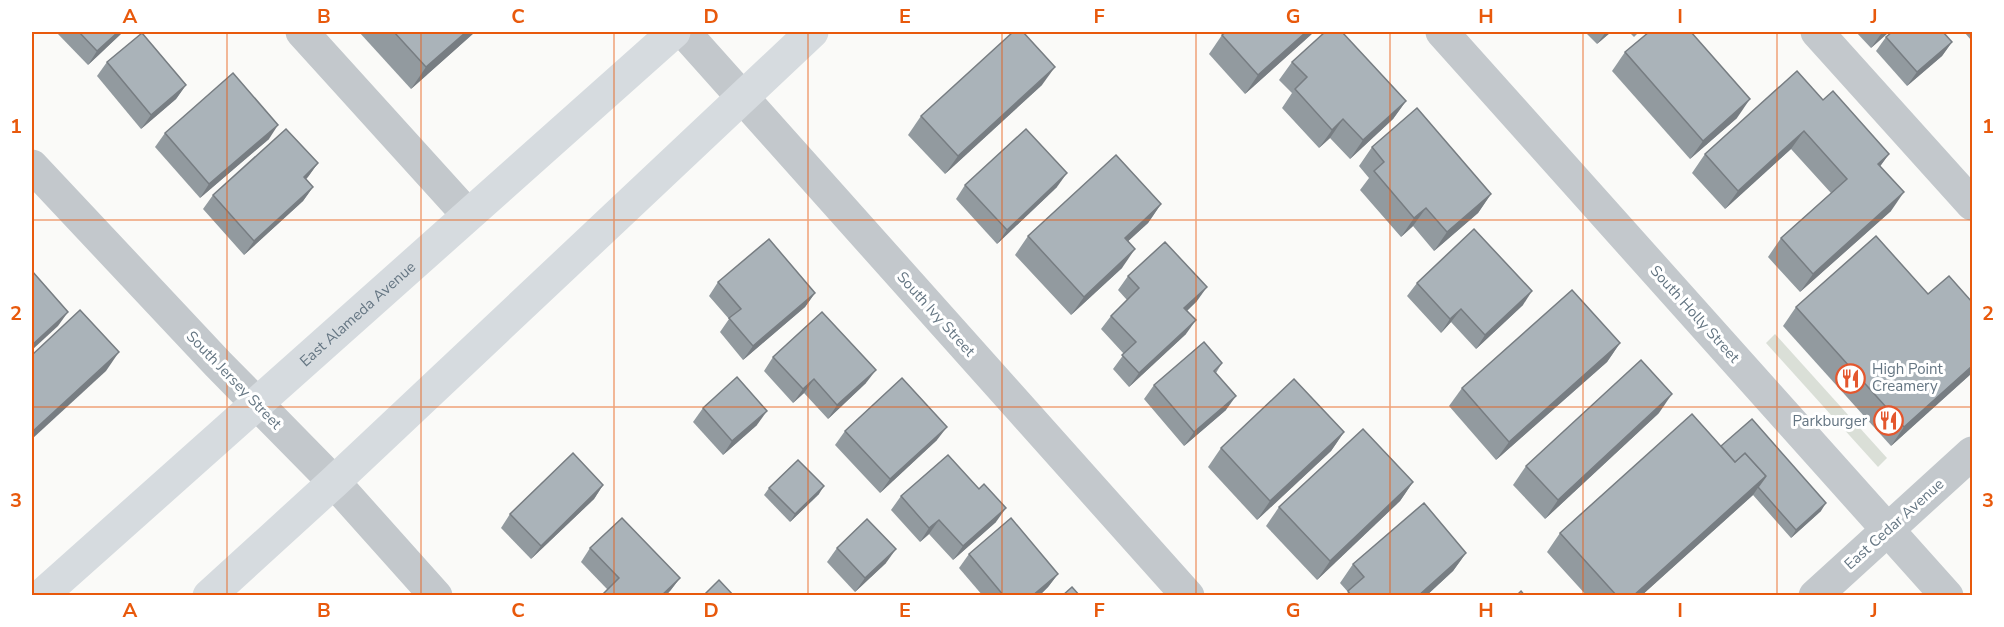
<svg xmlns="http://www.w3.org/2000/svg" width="2004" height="627" font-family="'Nunito Sans',sans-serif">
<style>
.green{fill:#dadfd7}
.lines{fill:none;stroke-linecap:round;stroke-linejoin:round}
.minor{stroke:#c3c8cc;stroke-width:33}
.major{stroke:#d6dbdf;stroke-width:33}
.wall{fill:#929a9f}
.shaded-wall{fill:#777d82}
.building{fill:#aab3b9;stroke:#777d82;stroke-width:1.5}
.grid{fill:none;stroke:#e8590c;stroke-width:1.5;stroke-opacity:0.55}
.labels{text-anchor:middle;stroke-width:6;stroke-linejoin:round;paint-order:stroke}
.street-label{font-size:15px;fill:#657683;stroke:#fff}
.poi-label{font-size:15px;fill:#657683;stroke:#fff;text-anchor:start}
.neatline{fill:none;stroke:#e8590c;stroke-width:2}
.grid-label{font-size:20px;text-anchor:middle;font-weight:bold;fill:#e8590c}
</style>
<rect width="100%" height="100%" fill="#fafaf8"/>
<polygon class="green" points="1775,334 1887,458 1878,467 1766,343"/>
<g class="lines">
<g class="minor">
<polyline points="302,32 467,214"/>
<polyline points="684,32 1188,596"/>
<polyline points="1442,32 1947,596"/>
<polyline points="1817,32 1972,204"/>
<polyline points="32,166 218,364 334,482 436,596"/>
<polyline points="1815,596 1972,453"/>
</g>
<g class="major">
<path id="s1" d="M41,596L674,32"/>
<polyline points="209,596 334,482 812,32"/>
</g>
</g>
<g class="wall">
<polygon points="56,32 123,32 88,65"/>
<polygon points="359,32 475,32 411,89"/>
<polygon points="1314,32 1245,94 1209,54 1222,35"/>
<polygon points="1585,32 1611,32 1597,44"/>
<polygon points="1629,32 1639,32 1634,37"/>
<polygon points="1856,32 1889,32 1871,48"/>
<polygon points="1964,32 1972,32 1972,41"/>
<polygon points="1886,37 1952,42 1942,56 1907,86 1876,51"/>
<polygon points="1625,52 1737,118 1690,159 1612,71"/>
<polygon points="107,62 186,85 176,99 141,129 97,76"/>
<polygon points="1292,62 1406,101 1393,119 1350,159 1330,138 1319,148 1282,108 1292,93 1279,80"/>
<polygon points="1042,85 945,174 908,135 921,116"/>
<polygon points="1823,100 1889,154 1880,166 1891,211 1800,292 1768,257 1781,238 1831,193 1791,149 1725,209 1692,173 1705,154"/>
<polygon points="165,133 269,139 200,198 155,147"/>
<polygon points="1372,147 1491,194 1478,213 1434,251 1413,226 1401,237 1360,190 1369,178 1359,166"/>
<polygon points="318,163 306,179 313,187 303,201 244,255 203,209 213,195"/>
<polygon points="965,185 1057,187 997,244 956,199"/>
<polygon points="1161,204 1148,223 1128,241 1122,268 1071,315 1015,255 1028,236"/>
<polygon points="1128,276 1197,301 1187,311 1186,334 1129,387 1113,369 1124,354 1101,329 1111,316 1127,300 1118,290"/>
<polygon points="718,282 815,293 805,307 743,360 720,332 729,319 709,296"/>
<polygon points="1417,283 1523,305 1476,349 1451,322 1441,333 1407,296"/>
<polygon points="1796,307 1972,373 1891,446 1783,326"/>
<polygon points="1620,343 1607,362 1496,460 1449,406 1462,388"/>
<polygon points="773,357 866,383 828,419 804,393 793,403 764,371"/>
<polygon points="1222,363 1216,373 1226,410 1184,446 1144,399 1154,385"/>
<polygon points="703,408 757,425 723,455 693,422"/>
<polygon points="1659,413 1545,519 1513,485 1526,466"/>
<polygon points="845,431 937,440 880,493 835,445"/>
<polygon points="1344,432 1331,451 1257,520 1208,467 1221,448"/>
<polygon points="1721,447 1821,511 1791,538 1753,495 1641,596 1587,596 1547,552 1560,533"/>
<polygon points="1413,482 1400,501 1317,580 1266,526 1279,507"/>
<polygon points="603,485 594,499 531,559 501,528 510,514"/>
<polygon points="769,488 819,494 790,522 764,495"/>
<polygon points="901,496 996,522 953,560 929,534 920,542 891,510"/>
<polygon points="590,548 680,578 670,591 607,589 581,562"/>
<polygon points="837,548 886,563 855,592 827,562"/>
<polygon points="1466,553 1453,571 1426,596 1345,596 1348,592 1340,583 1353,564"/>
<polygon points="969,554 1058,574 1048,587 1039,596 983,596 959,568"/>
</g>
<g class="shaded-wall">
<polygon points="118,32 123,32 88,65 97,51"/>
<polygon points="466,32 475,32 411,89 426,67"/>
<polygon points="1306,32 1314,32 1245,94 1258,75"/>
<polygon points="1606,32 1611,32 1597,44"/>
<polygon points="1884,32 1889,32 1871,48 1881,34"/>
<polygon points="1952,42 1942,56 1907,86 1917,72"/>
<polygon points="1055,67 1042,85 945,174 958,156"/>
<polygon points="186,85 176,99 141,129 151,115"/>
<polygon points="1750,99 1737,118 1690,159 1703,141"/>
<polygon points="1406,101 1393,119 1350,159 1363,140"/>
<polygon points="1343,119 1330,138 1319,148 1332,130"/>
<polygon points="278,125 269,139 200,198 209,184"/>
<polygon points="1804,131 1791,149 1725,209 1738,191"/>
<polygon points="1889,154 1876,172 1878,164"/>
<polygon points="318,163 308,177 294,191 304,177"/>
<polygon points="1067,173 1057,187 997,244 1007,230"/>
<polygon points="313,187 303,201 244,255 254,241"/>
<polygon points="1904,192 1891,211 1800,292 1813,274"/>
<polygon points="1491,194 1478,213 1434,251 1447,232"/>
<polygon points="1161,204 1148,223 1112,256 1125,238"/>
<polygon points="1426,208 1413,226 1401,237 1414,218"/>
<polygon points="1135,249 1122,268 1071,315 1084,297"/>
<polygon points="1207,287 1197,301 1175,322 1184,308"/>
<polygon points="1532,291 1523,305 1476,349 1485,335"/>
<polygon points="815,293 805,307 743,360 753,346"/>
<polygon points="1461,309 1451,322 1441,333 1450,319"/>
<polygon points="68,312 58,326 32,350 32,345"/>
<polygon points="1196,320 1186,334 1129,387 1139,373"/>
<polygon points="1620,343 1607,362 1496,460 1509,442"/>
<polygon points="119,352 106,371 32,439 32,432"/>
<polygon points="1972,366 1972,373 1891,446 1904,427"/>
<polygon points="876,370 866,383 828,419 837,405"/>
<polygon points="814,379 804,393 793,403 803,389"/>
<polygon points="1672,394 1659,413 1545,519 1558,500"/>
<polygon points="1236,396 1226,410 1184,446 1194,432"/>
<polygon points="767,411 757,425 723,455 732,441"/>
<polygon points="947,427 937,440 880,493 890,479"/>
<polygon points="1344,432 1331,451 1257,520 1270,501"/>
<polygon points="1766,476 1753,495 1641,596 1633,596"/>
<polygon points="1413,482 1400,501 1317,580 1330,561"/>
<polygon points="603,485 594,499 531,559 541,546"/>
<polygon points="824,486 819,494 790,522 795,514"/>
<polygon points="1826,503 1821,511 1791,538 1796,530"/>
<polygon points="1006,508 996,522 953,560 963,546"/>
<polygon points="939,520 929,534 920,542 929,528"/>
<polygon points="896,549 886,563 855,592 865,578"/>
<polygon points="1466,553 1453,571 1426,596 1418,596"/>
<polygon points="1058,574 1048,587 1039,596 1032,596"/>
<polygon points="680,578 670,591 666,596 661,596"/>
</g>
<g class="building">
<polygon points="79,32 118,32 97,51"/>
<polygon points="394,32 466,32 426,67"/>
<polygon points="1013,32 1023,32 1055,67 958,156 921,116"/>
<polygon points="1226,32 1306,32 1258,75 1222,35"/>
<polygon points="1325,32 1342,32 1406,101 1363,140 1343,119 1332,130 1295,89 1307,77 1292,62"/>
<polygon points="1649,32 1691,32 1750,99 1703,141 1625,52"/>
<polygon points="1892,32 1943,32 1952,42 1917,72 1886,37"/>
<polygon points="142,33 186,85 151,115 107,62"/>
<polygon points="1797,71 1823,100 1833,91 1889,154 1878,164 1904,192 1813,274 1781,238 1847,179 1804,131 1738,191 1705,154"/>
<polygon points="233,73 278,125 209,184 165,133"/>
<polygon points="1417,108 1491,194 1447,232 1426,208 1414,218 1374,171 1384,162 1372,147"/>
<polygon points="286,129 318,163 304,177 313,187 254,241 213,195"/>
<polygon points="1026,129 1067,173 1007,230 965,185"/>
<polygon points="1116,155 1161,204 1125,238 1135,249 1084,297 1028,236"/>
<polygon points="1474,229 1532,291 1485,335 1461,309 1450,319 1417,283"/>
<polygon points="1876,236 1928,294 1949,276 1972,302 1972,366 1904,427 1796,307"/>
<polygon points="769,239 815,293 753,346 729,318 741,309 718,282"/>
<polygon points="1165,242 1207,287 1184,308 1196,320 1139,373 1122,355 1136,342 1111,316 1139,288 1128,276"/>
<polygon points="32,271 68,312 32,345"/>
<polygon points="1572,290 1620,343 1509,442 1462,388"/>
<polygon points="80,310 119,352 32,432 32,355"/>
<polygon points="822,312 876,370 837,405 814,379 803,389 773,357"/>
<polygon points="1204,342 1222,363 1214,371 1236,396 1194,432 1154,385"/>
<polygon points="1641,360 1672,394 1558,500 1526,466"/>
<polygon points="737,377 767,411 732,441 703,408"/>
<polygon points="902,378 947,427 890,479 845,431"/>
<polygon points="1294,379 1344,432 1270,501 1221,448"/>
<polygon points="1692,414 1735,462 1745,453 1766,476 1633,596 1617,596 1560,533"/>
<polygon points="1752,419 1826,503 1796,530 1758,487 1766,476 1745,453 1735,462 1721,446"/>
<polygon points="1363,429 1413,482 1330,561 1279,507"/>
<polygon points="573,453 603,485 541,546 510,514"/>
<polygon points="948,455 979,489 984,484 1006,508 963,546 939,520 929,528 901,496"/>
<polygon points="798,460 824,486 795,514 769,488"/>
<polygon points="1424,503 1466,553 1418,596 1351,596 1348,591 1364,577 1353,564"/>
<polygon points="622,518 680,578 661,596 601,596 619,578 590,548"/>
<polygon points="1011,518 1058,574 1032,596 1004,596 969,554"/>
<polygon points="867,519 896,549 865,578 837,548"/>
<polygon points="719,580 734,596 703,596"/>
<polygon points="1072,587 1080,596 1062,596"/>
<polygon points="1521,591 1525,596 1516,596"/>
</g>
<path class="grid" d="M227,32V596M421,32V596M614,32V596M808,32V596M1002,32V596M1196,32V596M1390,32V596M1583,32V596M1777,32V596M32,220H1972M32,407H1972"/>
<defs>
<symbol id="restaurant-ring" viewBox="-11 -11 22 22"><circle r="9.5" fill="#fff" stroke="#e4572e" stroke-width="1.5"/><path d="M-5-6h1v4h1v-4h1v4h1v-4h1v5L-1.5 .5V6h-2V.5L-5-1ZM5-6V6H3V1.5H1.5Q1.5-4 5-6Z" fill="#e4572e"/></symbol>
</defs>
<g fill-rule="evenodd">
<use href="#restaurant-ring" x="1834" y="362" width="33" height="33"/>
<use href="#restaurant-ring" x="1872" y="404" width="33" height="33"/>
</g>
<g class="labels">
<g class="street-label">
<text dy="5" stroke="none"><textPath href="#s1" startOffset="424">East Alameda Avenue</textPath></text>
<text transform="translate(936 314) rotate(48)" y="5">South Ivy Street</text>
<text transform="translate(1695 314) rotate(48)" y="5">South Holly Street</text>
<text transform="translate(234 380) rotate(46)" y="5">South Jersey Street</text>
<text transform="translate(1894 524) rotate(-42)" y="5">East Cedar Avenue</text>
</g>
<g class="poi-label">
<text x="1872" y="374">High Point<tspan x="1872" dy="17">Creamery</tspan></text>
<text x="1867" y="426" text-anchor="end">Parkburger</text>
</g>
</g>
<rect width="2004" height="627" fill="none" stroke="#ffffff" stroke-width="66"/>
<rect x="33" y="33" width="1938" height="561" class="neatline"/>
<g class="grid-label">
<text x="130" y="23">A</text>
<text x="324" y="23">B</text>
<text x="518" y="23">C</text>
<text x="711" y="23">D</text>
<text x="905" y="23">E</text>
<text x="1099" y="23">F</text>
<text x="1293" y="23">G</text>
<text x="1486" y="23">H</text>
<text x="1680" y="23">I</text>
<text x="1874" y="23">J</text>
<text x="16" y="133">1</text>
<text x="1988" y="133">1</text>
<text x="16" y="320">2</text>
<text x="1988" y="320">2</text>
<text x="16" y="507">3</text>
<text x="1988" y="507">3</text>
<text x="130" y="617">A</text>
<text x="324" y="617">B</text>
<text x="518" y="617">C</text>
<text x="711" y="617">D</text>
<text x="905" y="617">E</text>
<text x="1099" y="617">F</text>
<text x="1293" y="617">G</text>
<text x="1486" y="617">H</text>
<text x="1680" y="617">I</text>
<text x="1874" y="617">J</text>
</g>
</svg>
